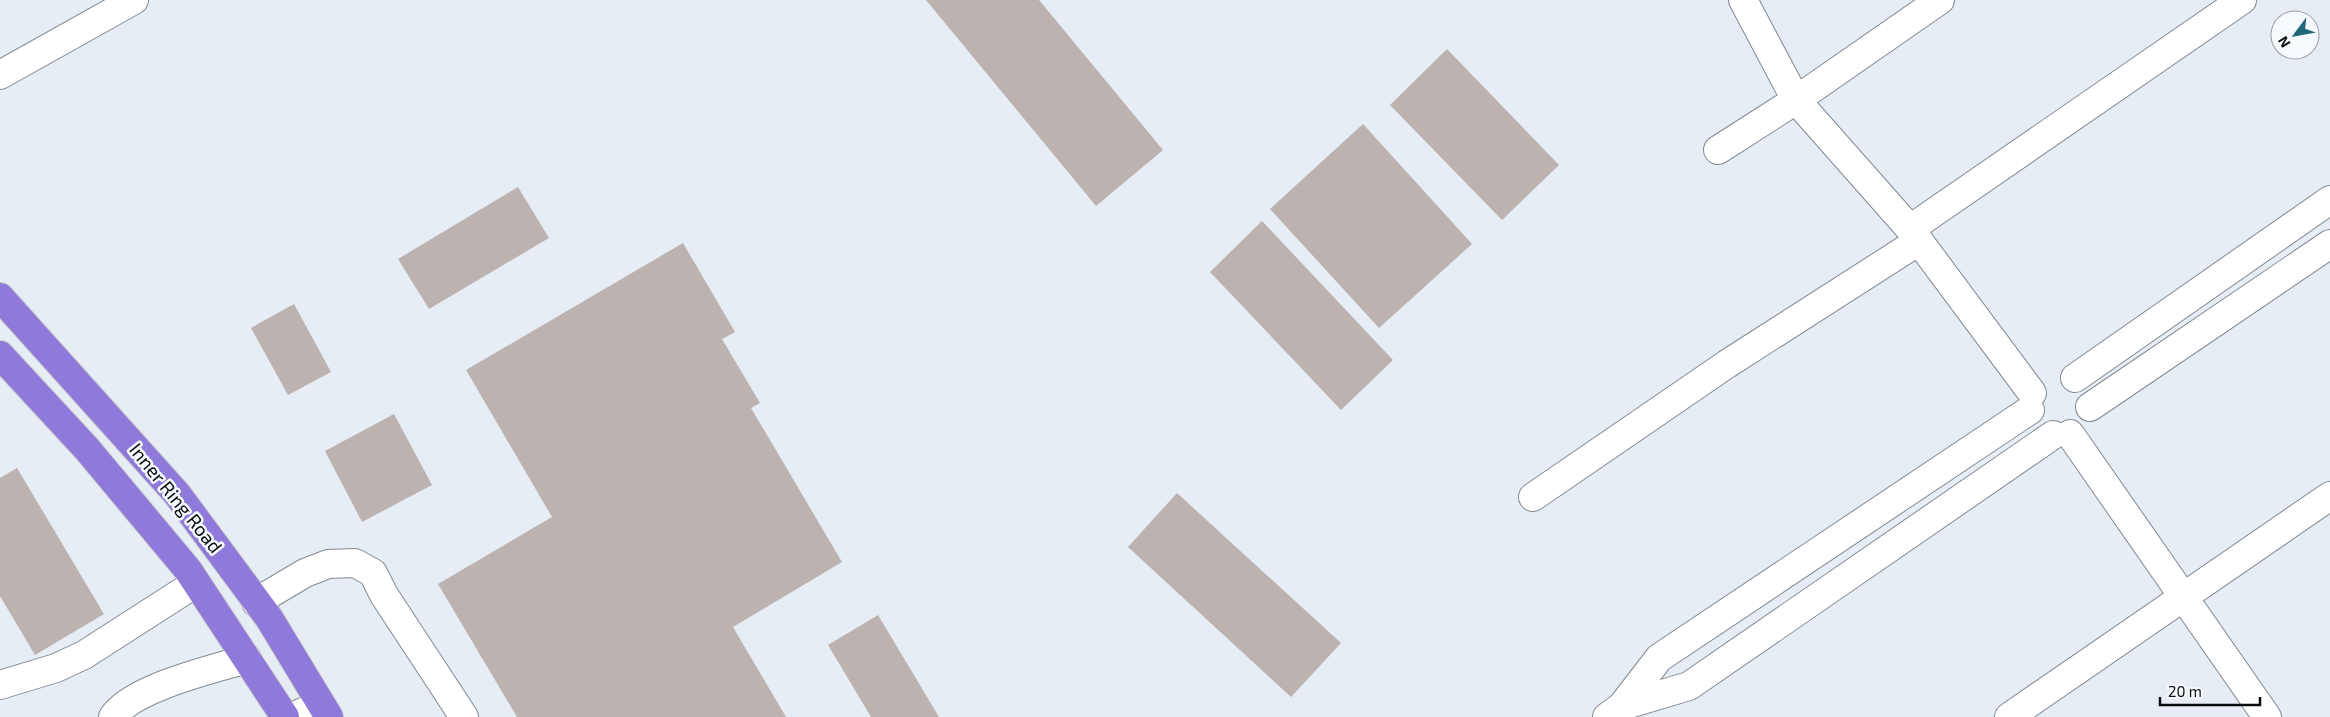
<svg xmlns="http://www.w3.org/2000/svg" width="2330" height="717" font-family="'Exo 2',sans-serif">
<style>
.building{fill:#bcb2af}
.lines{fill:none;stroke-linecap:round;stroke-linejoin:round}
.minor-casing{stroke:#828990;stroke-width:30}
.highway-casing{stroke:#c9caca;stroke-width:30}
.minor{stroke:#fff;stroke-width:28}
.highway{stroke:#8f79da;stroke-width:28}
.labels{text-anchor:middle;stroke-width:5;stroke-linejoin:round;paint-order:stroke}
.street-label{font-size:19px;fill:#0a0c0e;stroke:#f6faff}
</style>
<rect width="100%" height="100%" fill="#e6edf5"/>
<g class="building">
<polygon points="926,0 1039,0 1163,150 1096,206"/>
<polygon points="1447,49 1559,165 1502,220 1390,105"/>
<polygon points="1363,124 1472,244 1379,328 1270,209"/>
<polygon points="518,187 549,238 429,309 398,259"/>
<polygon points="1262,221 1393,360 1341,410 1210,272"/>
<polygon points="683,243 735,332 722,339 760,403 751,408 842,562 733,627 786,717 517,717 438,584 552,517 466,370"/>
<polygon points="294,304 331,372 288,395 251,328"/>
<polygon points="394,414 432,485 362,522 325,451"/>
<polygon points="17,468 104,614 35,655 0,596 0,478"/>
<polygon points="1177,493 1341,643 1291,697 1128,547"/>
<polygon points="878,615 939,717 871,717 828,645"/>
</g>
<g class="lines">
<defs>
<g id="minor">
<polyline points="1743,0 1796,100 1910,229"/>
<polyline points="0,75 134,0"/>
<polyline points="1718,150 1796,100 1940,0"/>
<polyline points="2075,378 2330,200"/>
<polyline points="2032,393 1910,229 2242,0"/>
<polyline points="2090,407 2330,244"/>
<polyline points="2070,434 2267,717"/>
<polyline points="1533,497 1727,364 1919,241"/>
<polyline points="256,602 305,573 328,564 355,563 373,573 384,595 464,717"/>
<polyline points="0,685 56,668 84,655 196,583"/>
<polyline points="1622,706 1689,686 2053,435"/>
<path d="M113,717C132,688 213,669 247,659"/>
<polyline points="292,717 321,704"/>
<polyline points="1607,717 1622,706 1659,658 2030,410"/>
<polyline points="2009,717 2330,496"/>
</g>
<g id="highway">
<polyline points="0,297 177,494 269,618 329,717"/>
<polyline points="0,355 87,449 188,570 285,717"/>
</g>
</defs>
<use href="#minor" class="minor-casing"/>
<use href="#highway" class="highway-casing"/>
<use href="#minor" class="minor"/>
<use href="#highway" class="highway"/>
</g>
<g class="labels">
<g class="street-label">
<text transform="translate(176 498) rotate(51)" y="7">Inner Ring Road</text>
</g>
</g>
<g transform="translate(2295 35) rotate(238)"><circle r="24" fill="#f6faff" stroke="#989b9f"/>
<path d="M0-4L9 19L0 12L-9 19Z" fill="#216777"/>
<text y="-8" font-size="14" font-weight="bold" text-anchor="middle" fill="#0a0c0e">N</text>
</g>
<path d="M2160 697v8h100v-8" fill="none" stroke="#0a0c0e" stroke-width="2.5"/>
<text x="2168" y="697" font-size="15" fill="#0a0c0e" stroke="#f6faff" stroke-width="4" paint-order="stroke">20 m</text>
</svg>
